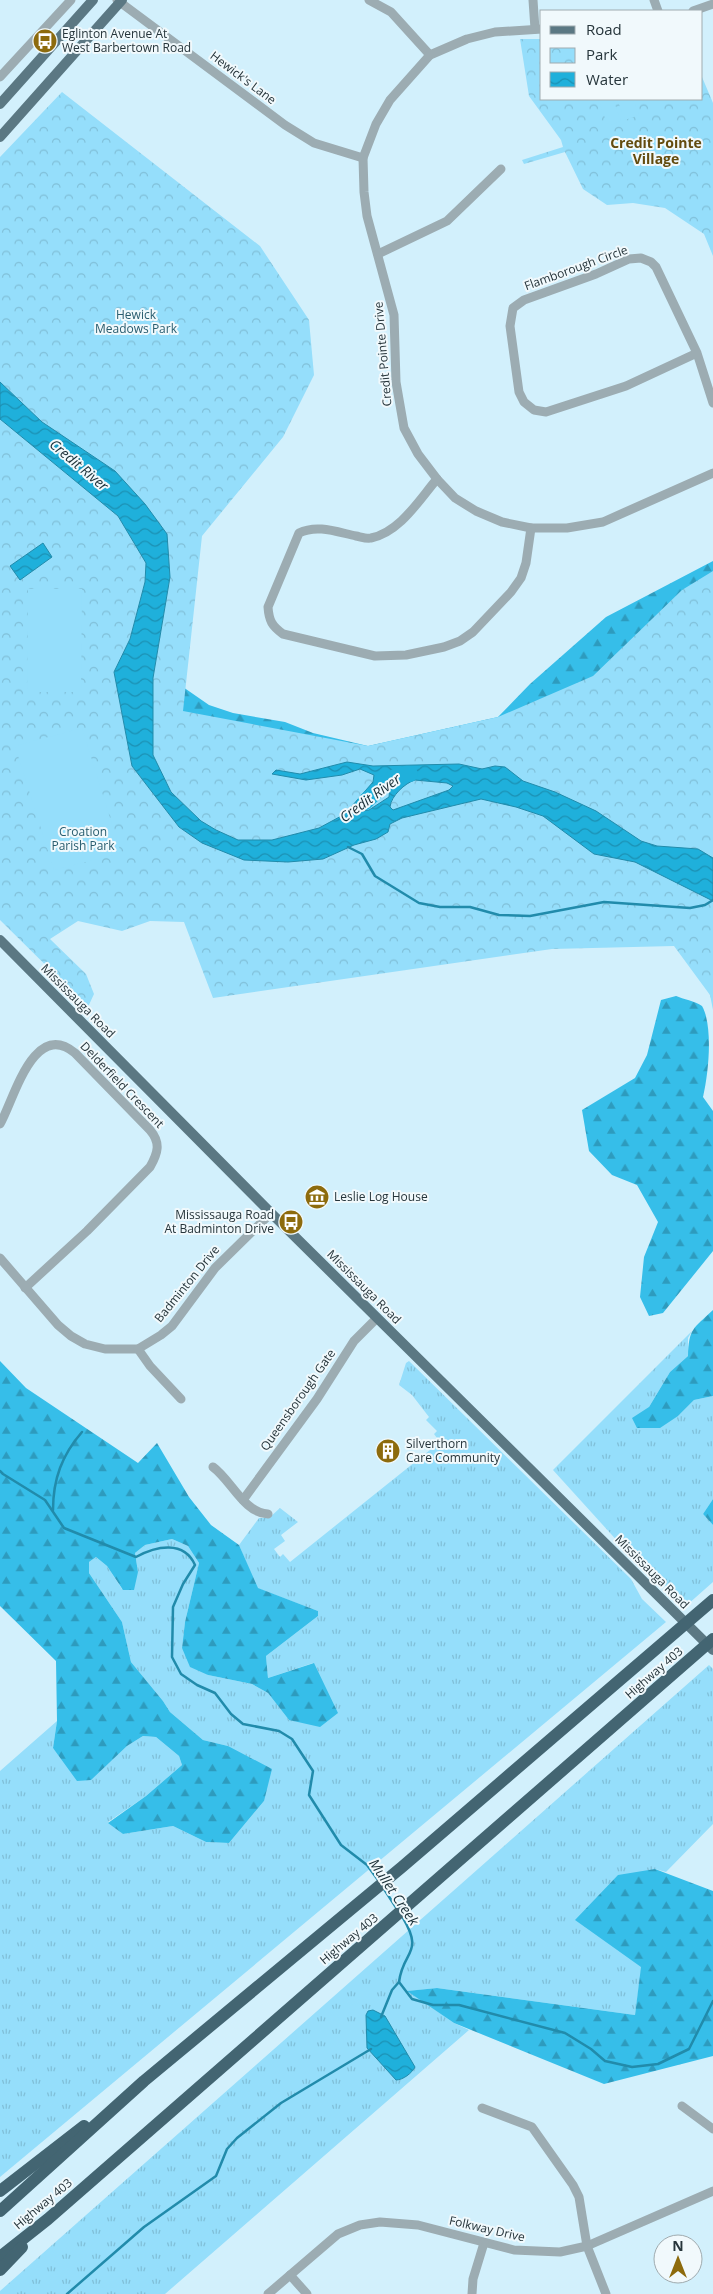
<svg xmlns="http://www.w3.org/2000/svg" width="713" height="2294" font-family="'Open Sans',sans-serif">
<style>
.grass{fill:url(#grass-tufts)}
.forest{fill:url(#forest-firs)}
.park{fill:url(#park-crowns)}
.garden{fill:#95defb}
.water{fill:url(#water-waves);stroke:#218bab;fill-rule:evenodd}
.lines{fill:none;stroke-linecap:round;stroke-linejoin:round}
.stream{stroke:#218bab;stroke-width:2.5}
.river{stroke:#1fb0db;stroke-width:16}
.minor{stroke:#9cacb2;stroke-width:9}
.major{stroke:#5b7883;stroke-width:10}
.highway{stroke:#436572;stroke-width:12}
.labels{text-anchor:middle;stroke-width:4;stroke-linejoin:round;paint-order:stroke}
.poi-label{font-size:12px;fill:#26353b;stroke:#f1f9fc;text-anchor:start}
.street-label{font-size:12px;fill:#26353b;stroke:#f1f9fc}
.park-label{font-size:12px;fill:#295d6f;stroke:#f1f9fc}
.neighbourhood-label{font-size:14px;font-weight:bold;fill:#634b0f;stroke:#f1f9fc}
.water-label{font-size:14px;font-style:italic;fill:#182d35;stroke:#f1f9fc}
</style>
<defs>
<pattern id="grass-tufts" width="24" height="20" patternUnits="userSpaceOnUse" patternTransform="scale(1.25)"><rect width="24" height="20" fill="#95defb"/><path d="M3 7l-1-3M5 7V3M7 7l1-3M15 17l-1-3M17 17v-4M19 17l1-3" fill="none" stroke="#80bfd8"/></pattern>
<pattern id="forest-firs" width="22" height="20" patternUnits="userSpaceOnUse" patternTransform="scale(1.25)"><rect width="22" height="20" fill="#36bee9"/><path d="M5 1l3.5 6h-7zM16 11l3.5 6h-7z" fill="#2d9bbe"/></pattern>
<pattern id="park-crowns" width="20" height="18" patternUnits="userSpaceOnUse" patternTransform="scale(1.25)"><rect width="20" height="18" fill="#95defb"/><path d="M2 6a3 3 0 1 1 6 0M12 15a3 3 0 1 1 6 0" fill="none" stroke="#80bfd8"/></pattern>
<pattern id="water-waves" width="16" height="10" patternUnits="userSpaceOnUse" patternTransform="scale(1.25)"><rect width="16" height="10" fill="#1fb0db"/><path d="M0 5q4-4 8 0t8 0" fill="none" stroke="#1b90b3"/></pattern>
</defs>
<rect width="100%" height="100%" fill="#d2f0fc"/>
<g class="grass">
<polygon points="692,1331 688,1338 688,1356 670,1372 649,1407 678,1416 694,1400 713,1396 713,1499 703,1514 713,1525 713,1582 687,1605 670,1589 640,1566 553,1470"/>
<polygon points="409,1361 631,1579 642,1599 666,1622 0,2177 0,1771 57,1721 53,1748 91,1779 127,1746 143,1736 156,1737 179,1756 182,1765 146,1796 108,1822 123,1834 173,1826 206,1842 229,1843 264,1801 228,1746 203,1740 170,1712 163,1701 131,1662 122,1622 89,1573 89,1562 96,1557 107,1566 122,1589 138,1572 135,1553 145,1545 172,1539 188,1546 199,1563 185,1622 182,1648 208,1675 252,1684 268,1693 289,1720 313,1663 268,1678 266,1656 318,1616 318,1611 257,1588 239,1545 259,1518 269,1518 280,1508 298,1522 281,1535 285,1541 274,1549 280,1557 283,1554 290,1562 440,1442 434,1434 437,1431 426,1420 429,1417 412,1395 399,1385 406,1363"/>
<polygon points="709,1665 713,1669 713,1824 666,1872 655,1869 635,2015 437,1988 408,1991 454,2023 469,2030 165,2294 0,2294 0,2291"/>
</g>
<g class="forest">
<polygon points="713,561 713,631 555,792 187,727 170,678 209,705 233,713 285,722 313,733 368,746 498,717 530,684 606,617"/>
<path d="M676,996C683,999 695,1001 702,1006C713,1025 709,1072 703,1097L713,1111V1251L663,1313L649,1316L640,1297L644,1257L658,1222L637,1185L612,1175L589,1151L582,1110L635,1078L647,1055L661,1000Z"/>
<path d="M713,1310V1396L694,1400L678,1416L660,1428H637L632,1418L649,1407L670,1372L688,1356C689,1328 693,1329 713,1310Z"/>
<polygon points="0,1361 26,1388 138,1463 157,1443 189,1497 211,1525 239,1545 258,1588 318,1611 318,1616 266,1656 268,1678 314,1663 338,1713 320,1727 289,1720 268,1693 252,1684 208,1675 190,1667 182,1648 185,1622 199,1563 188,1546 172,1539 145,1545 135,1553 138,1572 134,1590 123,1590 107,1566 96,1557 89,1562 89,1573 122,1622 131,1662 163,1701 170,1712 203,1740 228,1746 272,1769 264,1801 229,1843 206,1842 173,1826 123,1834 108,1823 146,1796 182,1765 179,1756 156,1737 143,1736 127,1746 91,1780 77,1781 53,1748 57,1721 56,1661 0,1606"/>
<polygon points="713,1499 713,1525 703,1514"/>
<polygon points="655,1869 713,1891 713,2056 604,2084 454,2023 407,1991 437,1988 635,2015 641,1967 575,1920 618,1875"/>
</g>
<g class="park">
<polygon points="520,39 542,39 542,99 702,99 702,77 713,103 713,256 704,234 665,208 633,203 607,205 583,189 565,152 524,164 522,160 563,147 561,140 529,96"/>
<polygon points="62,92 260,246 309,320 314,375 283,437 202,536 183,711 368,746 498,717 593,676 682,590 713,571 713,1010 710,995 674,946 552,949 213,998 184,922 150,921 122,931 78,921 50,939 86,974 94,994 88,1007 0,920 0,419 118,516 146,563 145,582 130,639 114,672 132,766 179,827 210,846 201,821 171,792 153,755 153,678 170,577 65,438 42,422 0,382 0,157"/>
</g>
<g class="garden">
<polygon points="598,99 613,99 621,121 608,126"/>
<polygon points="617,99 633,99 639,115 625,120"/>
<polygon points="28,589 82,589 81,692 27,692"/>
<polygon points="82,728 121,853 54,870 15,746"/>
</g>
<g class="water">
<path d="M0,382L42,422L115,471L145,504L167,534L170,577L153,678V755L171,792L201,821L216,830L238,840H272L319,828L345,814L373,782L374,775L360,769L342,775L306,780L272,774L276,770L300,774L347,762L373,766L459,764L482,769L495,766L505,767L523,781L555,792L596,811L641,841L657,846L698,849L713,858V901L635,862L594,854L543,816L516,807L481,799L402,818L390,824L388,832L376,839L354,845L323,859L288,862L244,860L202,843L179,827L132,766L114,672L130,639L145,582L146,563L118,516L0,419ZM391,777L389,797L369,810L363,811L367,804L376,796L383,781ZM415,780L447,783L453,786L449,790L393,810L390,807C391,796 405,783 415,780Z"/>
<polygon points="43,543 52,557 20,580 10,566"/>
<path d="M373,2010L385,2016L415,2067C412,2073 403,2080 396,2080L367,2048L366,2015L368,2011Z"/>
</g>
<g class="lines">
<g class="stream">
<polyline points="348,847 362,854 375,876 419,903 440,907 470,907 499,915 530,916 604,902 690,908 705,905 713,900"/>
<path d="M0,1471L3,1474L45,1500L64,1528L136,1557C156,1546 184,1540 195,1565L183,1584L173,1607L172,1657L181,1674L197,1685L215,1693L231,1714L243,1724L279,1731L292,1739L313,1771L309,1795L341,1845L367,1865L378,1880"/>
<path d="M53,1510C53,1479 62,1455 82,1432"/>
<polyline points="384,1889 397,1909"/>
<path d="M402,1916C425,1955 403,1949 399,1982L412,1999L433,2005H459L565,2033L591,2049L605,2061L632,2067L658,2064L689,2049L713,2001"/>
<polyline points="381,2017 392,1990 399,1982"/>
<polyline points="67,2294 144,2227 216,2176 227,2149 237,2138 281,2103 371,2049"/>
</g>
<path class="river" d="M365,802C377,792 393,771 410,774"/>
<g class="minor">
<polyline points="117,0 285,125 314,143 363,158"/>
<polyline points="369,0 391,12 430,55"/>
<polyline points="533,0 535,29"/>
<polyline points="654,0 658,11"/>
<polyline points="693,11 713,4"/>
<polyline points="542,29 495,32 467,39 430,55 390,100 376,124 363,158 364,192 367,216 394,315 396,382 404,428 418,454 437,479 455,498 476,511 502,522 531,528 567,528 603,522 713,473"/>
<polyline points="0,77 71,0"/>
<polyline points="378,254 447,221 501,169"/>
<polyline points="697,353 626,386 546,412 534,410 524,402 519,392 510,326 513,308 524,300 596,274 629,259 641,258 651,262 656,267 697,353 713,403"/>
<path d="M437,479C419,500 400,532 371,538C367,539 361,537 356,536C337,532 317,524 299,533L268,607C269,621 272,626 283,634L375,656L406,655L444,647L460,641L473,632L511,592L521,578L526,563L531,528"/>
<path d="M0,1124C14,1100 33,1019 75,1053L150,1130C161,1143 158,1153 150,1167L87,1231L25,1288"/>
<polyline points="0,1258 58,1325 71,1336 85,1344 105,1349 138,1349 161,1335 172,1326 215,1268 271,1213"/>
<polyline points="138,1349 150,1366 181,1399"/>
<path d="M213,1467C231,1480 244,1513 268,1514"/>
<polyline points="243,1500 317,1399 354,1341 377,1318"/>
<polyline points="682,2106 713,2129"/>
<polyline points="482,2108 532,2127 573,2185 579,2197 587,2246 606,2294"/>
<polyline points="290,2275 307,2294"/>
<polyline points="268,2294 338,2234 360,2225 380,2222 418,2225 514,2250 560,2252 587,2246 713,2191"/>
<polyline points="472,2294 473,2279 484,2243"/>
</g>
<g class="major">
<polyline points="0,104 93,0"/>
<polyline points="0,137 122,0"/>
<polyline points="0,940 271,1213 713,1650"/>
</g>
<g class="highway">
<polyline points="0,2191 84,2126"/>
<polyline points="0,2211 144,2081 402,1867 713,1600"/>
<polyline points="0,2257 48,2219 713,1639"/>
<polyline points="0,2270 22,2247"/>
</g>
</g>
<defs>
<symbol id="bus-disc" viewBox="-11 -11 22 22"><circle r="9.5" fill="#8d6b0d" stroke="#f1f9fc"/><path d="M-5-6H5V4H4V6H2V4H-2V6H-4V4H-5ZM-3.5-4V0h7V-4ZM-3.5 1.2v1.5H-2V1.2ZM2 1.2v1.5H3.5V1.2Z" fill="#fff"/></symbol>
<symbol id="museum-disc" viewBox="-11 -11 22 22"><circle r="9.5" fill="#8d6b0d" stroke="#f1f9fc"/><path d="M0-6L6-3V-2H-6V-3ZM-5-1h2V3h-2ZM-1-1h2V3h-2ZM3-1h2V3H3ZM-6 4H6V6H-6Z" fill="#fff"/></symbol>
<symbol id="building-disc" viewBox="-11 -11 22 22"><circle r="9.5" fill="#8d6b0d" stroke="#f1f9fc"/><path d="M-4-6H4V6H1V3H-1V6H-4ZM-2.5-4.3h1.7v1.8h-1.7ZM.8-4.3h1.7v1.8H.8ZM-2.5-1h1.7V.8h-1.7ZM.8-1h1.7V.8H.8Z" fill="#fff"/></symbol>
</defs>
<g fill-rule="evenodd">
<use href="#bus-disc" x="31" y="27" width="28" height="28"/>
<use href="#museum-disc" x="303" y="1183" width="28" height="28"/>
<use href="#bus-disc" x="277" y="1208" width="28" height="28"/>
<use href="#building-disc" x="374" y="1437" width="28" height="28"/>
</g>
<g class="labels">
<g class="poi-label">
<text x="62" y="38">Eglinton Avenue At<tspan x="62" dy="14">West Barbertown Road</tspan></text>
<text x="334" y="1201">Leslie Log House</text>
<text x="274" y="1219" text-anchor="end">Mississauga Road<tspan x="274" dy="14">At Badminton Drive</tspan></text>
<text x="406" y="1448">Silverthorn<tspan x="406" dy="14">Care Community</tspan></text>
</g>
<g class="street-label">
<text transform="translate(243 78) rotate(37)" y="4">Hewick's Lane</text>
<text transform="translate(576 268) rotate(-20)" y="4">Flamborough Circle</text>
<text transform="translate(383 354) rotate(-95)" y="4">Credit Pointe Drive</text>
<text transform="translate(78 1001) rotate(45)" y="4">Mississauga Road</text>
<text transform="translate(122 1085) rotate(46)" y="4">Delderfield Crescent</text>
<text transform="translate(187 1284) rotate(-51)" y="4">Badminton Drive</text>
<text transform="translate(364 1287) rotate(45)" y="4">Mississauga Road</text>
<text transform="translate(298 1400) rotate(-55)" y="4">Queensborough Gate</text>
<text transform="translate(652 1572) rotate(45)" y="4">Mississauga Road</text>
<text transform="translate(654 1673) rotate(-41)" y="4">Highway 403</text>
<text transform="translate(349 1939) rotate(-40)" y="4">Highway 403</text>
<text transform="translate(43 2204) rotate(-40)" y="4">Highway 403</text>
<text transform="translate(487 2229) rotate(13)" y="4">Folkway Drive</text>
</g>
<g class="park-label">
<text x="136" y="319">Hewick<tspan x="136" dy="14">Meadows Park</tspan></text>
<text x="83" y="836">Croation<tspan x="83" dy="14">Parish Park</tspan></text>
</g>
<g class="neighbourhood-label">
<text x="656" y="148">Credit Pointe<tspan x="656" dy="16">Village</tspan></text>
</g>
<g class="water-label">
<text transform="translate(79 465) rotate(40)" y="5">Credit River</text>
<text transform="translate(370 798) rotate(-36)" y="5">Credit River</text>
<text transform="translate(394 1892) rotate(56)" y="5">Mullet Creek</text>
</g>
</g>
<rect x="540" y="10" width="162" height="90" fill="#f1f9fc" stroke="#a0abaf"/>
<rect x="550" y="26" width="25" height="8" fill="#5b7883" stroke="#a0abaf"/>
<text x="586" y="35" font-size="15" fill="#26353b">Road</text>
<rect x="550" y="48" width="25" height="15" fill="url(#park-crowns)" stroke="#a0abaf"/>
<text x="586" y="60" font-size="15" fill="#26353b">Park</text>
<rect x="550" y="72" width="25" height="15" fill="url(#water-waves)" stroke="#a0abaf"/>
<text x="586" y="85" font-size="15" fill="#26353b">Water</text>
<g transform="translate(678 2259)"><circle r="24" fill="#f1f9fc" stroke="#a0abaf"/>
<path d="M0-4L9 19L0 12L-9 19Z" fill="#8d6b0d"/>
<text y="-8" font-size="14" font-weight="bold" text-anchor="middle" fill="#26353b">N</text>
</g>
</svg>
